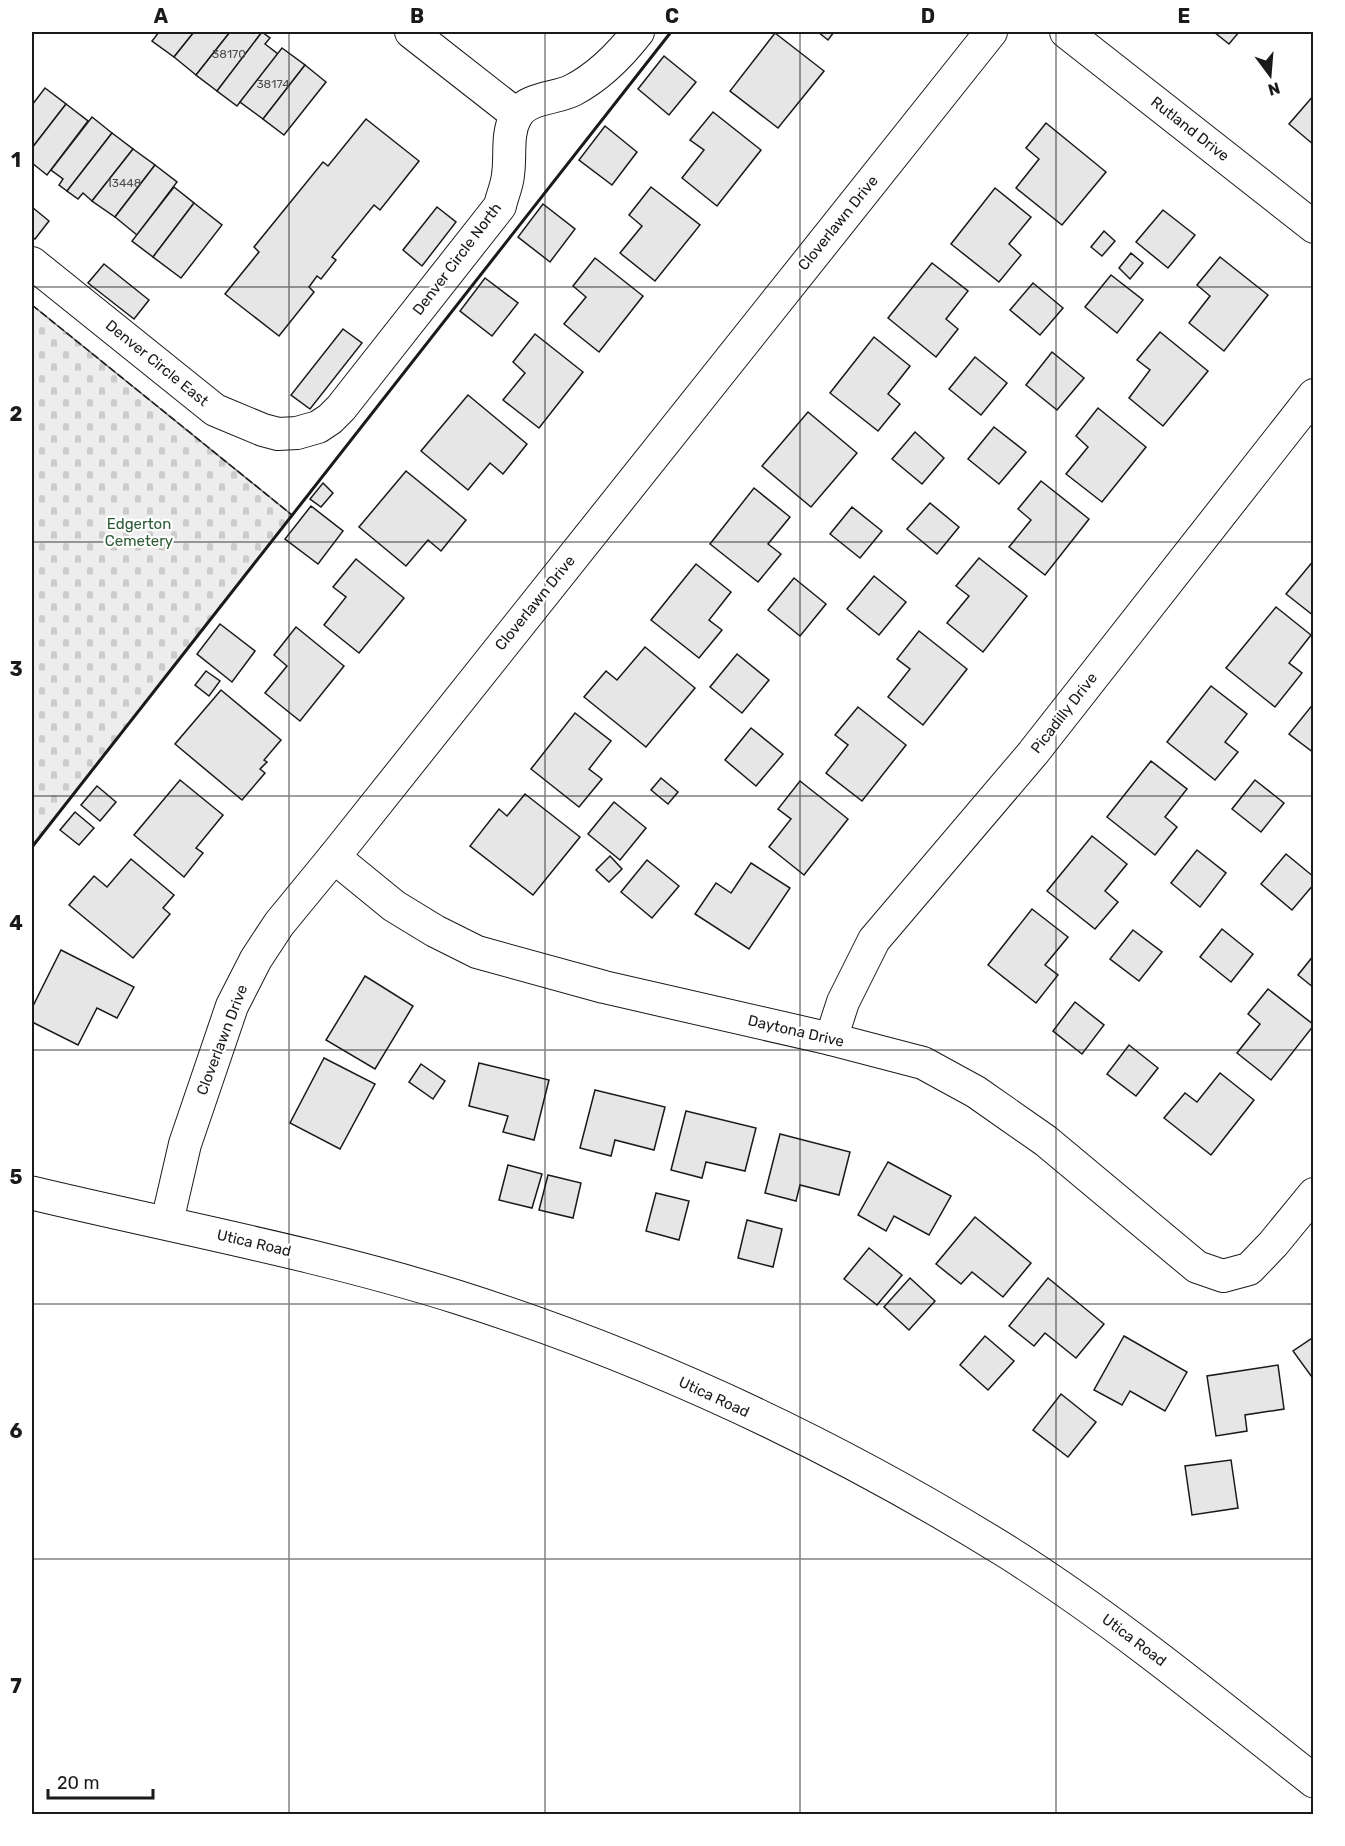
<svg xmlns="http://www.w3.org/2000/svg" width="1345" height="1846" font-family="Rubik,sans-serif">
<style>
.cemetery{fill:url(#cemetery-stones);stroke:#6a6a6a;stroke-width:1.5}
.building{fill:#e6e6e6;stroke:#1a1a1a;stroke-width:1.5}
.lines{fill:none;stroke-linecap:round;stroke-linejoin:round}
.minor-casing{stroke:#1a1a1a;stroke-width:34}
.tertiary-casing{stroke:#1a1a1a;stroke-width:35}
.minor{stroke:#fff;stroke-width:32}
.tertiary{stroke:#fff;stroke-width:33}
.fence{stroke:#1a1a1a;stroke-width:1.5;stroke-dasharray:8 3;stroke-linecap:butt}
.wall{stroke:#1a1a1a;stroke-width:3}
.grid{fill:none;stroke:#1a1a1a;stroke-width:1.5;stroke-opacity:0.55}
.labels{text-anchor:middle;stroke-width:4.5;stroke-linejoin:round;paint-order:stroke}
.number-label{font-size:12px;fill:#4d4d4d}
.street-label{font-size:15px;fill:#1a1a1a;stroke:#fff}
.park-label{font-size:15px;fill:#2b5a34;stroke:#fff}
.neatline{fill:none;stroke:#1a1a1a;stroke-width:2}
.grid-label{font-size:20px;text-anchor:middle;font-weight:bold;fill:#1a1a1a}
</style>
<defs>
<pattern id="cemetery-stones" width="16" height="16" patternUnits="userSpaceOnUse" patternTransform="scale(1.5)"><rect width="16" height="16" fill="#ededed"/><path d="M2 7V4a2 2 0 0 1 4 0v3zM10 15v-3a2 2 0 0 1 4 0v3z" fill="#cbcbcb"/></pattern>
</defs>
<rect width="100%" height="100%" fill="#fff"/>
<polygon class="cemetery" points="32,305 292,515 32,847"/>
<g class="building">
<polygon points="159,32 194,32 174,57 152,41"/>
<polygon points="194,32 230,32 196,75 174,57"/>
<polygon points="230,32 262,32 217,91 196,75"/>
<polygon points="262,32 270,38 265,44 278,54 237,106 217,91"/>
<polygon points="818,32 834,32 828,40"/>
<polygon points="1214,32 1239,32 1229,44"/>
<polygon points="775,33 824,71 778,128 730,91"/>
<polygon points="282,48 305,65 263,119 240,102"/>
<polygon points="664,56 696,82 669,115 638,89"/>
<polygon points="305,65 326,82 284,135 263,119"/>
<polygon points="45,88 66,104 32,148 32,105"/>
<polygon points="1314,95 1314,145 1289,124"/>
<polygon points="66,104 88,121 47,175 32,163 32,148"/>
<polygon points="713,112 761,150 717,206 682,178 704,150 690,140"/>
<polygon points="92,117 112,133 67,191 59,185 63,179 51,170"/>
<polygon points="366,119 419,161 380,210 374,205 332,257 336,260 321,279 317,276 309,287 314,292 279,336 225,294 259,252 254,247 323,162 328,166"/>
<polygon points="1046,123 1106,172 1062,225 1016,188 1039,159 1026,148"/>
<polygon points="605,126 637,152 612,185 579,160"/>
<polygon points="112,133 133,149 92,201 83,193 78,199 67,191"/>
<polygon points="133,149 155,165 115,217 92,201"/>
<polygon points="155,165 177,182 137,235 115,217"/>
<polygon points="174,187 194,203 153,257 132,241"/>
<polygon points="651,187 700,225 655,281 620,253 642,226 629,215"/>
<polygon points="995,188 1031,217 1009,244 1021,255 999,282 951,244"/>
<polygon points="194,203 222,225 181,278 153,257"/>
<polygon points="543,204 575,229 550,262 518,237"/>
<polygon points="32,207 49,221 35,239 32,237"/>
<polygon points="437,207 456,222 422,266 403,250"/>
<polygon points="1163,210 1195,235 1168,268 1136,242"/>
<polygon points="1104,231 1115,241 1102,256 1091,247"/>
<polygon points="1131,253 1143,263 1130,279 1119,268"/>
<polygon points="1220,257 1268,295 1224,351 1189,323 1210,296 1197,285"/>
<polygon points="595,258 643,296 599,352 564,324 586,297 573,286"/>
<polygon points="932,263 968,291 946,319 958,329 936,357 888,318"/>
<polygon points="104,264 149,300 134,319 88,283"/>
<polygon points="1111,275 1143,300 1117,333 1085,307"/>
<polygon points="485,278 518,303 492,336 460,311"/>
<polygon points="1033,283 1063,308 1040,335 1010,310"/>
<polygon points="343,329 362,343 310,409 291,395"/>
<polygon points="1160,332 1208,371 1163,426 1129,398 1150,370 1137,360"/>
<polygon points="535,334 583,372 539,428 503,400 525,373 513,362"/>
<polygon points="874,337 910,366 888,394 900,404 878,431 830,393"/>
<polygon points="1052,352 1084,378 1057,410 1026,385"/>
<polygon points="975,357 1007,383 981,415 949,389"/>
<polygon points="468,395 527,444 503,474 490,463 468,490 421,451"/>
<polygon points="1098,408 1146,447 1102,502 1066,474 1088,447 1076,436"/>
<polygon points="808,412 857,453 811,507 762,466"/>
<polygon points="994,427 1026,452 999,484 968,459"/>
<polygon points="915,432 944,458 922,484 892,459"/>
<polygon points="406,471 466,520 441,551 428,540 406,566 359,527"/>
<polygon points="1041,481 1089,519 1045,575 1009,547 1031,520 1018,509"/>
<polygon points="323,483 333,493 321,507 310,499"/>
<polygon points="754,488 790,517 768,544 781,554 758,582 710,544"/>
<polygon points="930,503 959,527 937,554 907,529"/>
<polygon points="311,506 343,531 318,564 285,539"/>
<polygon points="852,507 882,531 860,558 830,534"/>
<polygon points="979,558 1027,596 983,652 947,623 969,596 956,586"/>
<polygon points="356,559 404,598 359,653 324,625 346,597 333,587"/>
<polygon points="1314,560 1314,616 1286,594"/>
<polygon points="696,564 731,592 709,620 722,630 699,658 651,620"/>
<polygon points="874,576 906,602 879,635 847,609"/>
<polygon points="794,578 826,604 800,636 768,610"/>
<polygon points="1276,607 1311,635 1289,663 1302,673 1275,707 1226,668"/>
<polygon points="220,624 255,651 232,682 197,654"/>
<polygon points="296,627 344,666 300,721 265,693 287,666 274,655"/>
<polygon points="919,631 967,669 923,725 888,697 910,669 897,659"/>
<polygon points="645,647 695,688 646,747 584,697 606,671 617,680"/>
<polygon points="737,654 769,680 742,713 710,687"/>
<polygon points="206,671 220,681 209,696 195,685"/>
<polygon points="1211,686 1247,714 1225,742 1238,752 1215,780 1167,742"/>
<polygon points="221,690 281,740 264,760 267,762 260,769 265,773 242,800 175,744"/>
<polygon points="1314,703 1314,753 1289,734"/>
<polygon points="858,707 906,745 862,801 826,773 848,745 835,735"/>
<polygon points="575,713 611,741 589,769 602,779 579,807 531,769"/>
<polygon points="751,728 783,754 756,786 725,760"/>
<polygon points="1151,761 1187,789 1165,817 1177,827 1155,855 1107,817"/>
<polygon points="661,778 678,792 668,804 651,790"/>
<polygon points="180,780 223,815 196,848 203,853 184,877 134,835"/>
<polygon points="1255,780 1284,803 1261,832 1232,809"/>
<polygon points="800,781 848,819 804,875 769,847 791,819 778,809"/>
<polygon points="97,786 116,802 100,821 81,805"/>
<polygon points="525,794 580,837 533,895 470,846 499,809 507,816"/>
<polygon points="614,802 646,828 620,860 588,834"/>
<polygon points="75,812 94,828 79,845 60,830"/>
<polygon points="1092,836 1127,864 1105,891 1118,902 1095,929 1047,891"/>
<polygon points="1197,850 1226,873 1200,907 1171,883"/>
<polygon points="1286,854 1314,877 1314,884 1292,910 1261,884"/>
<polygon points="610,856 622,869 609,882 596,870"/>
<polygon points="131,859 174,895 163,908 170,914 133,958 69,905 94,876 107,887"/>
<polygon points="647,860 679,886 652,918 621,892"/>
<polygon points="751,863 790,888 749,949 695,914 716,883 731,893"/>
<polygon points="1032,909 1068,937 1045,965 1058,975 1036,1003 988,965"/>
<polygon points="1222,929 1253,954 1231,982 1200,957"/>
<polygon points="1133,930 1162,952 1139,981 1110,959"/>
<polygon points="61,950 134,987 117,1018 97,1008 78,1045 32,1022 32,1008"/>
<polygon points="1314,955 1314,988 1298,975"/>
<polygon points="365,976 413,1006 375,1069 326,1040"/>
<polygon points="1268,989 1314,1025 1271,1080 1237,1053 1260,1024 1248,1014"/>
<polygon points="1075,1002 1104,1025 1082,1054 1053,1031"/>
<polygon points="1129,1045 1158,1068 1136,1096 1107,1074"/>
<polygon points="324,1058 375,1084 340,1149 290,1123"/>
<polygon points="479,1063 549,1080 534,1140 503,1132 508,1116 469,1106"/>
<polygon points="421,1064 445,1081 433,1099 409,1082"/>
<polygon points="1220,1073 1254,1100 1211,1155 1164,1118 1185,1093 1197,1102"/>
<polygon points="595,1090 665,1107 654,1150 615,1140 611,1156 580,1148"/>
<polygon points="686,1111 756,1128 745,1171 706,1162 702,1178 671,1170"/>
<polygon points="780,1134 850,1152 839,1195 800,1185 796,1201 765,1193"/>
<polygon points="888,1162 951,1196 929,1235 894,1216 886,1231 858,1215"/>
<polygon points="508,1165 542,1174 532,1208 499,1200"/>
<polygon points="548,1175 581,1183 573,1218 539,1210"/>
<polygon points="656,1193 689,1201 679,1240 646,1231"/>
<polygon points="975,1217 1031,1263 1003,1297 972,1272 961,1284 936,1264"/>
<polygon points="747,1220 782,1229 773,1267 738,1258"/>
<polygon points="869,1248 902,1275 877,1305 844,1279"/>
<polygon points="910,1278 935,1301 909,1330 884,1307"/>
<polygon points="1048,1278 1104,1324 1076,1358 1045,1333 1034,1346 1009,1326"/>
<polygon points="985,1336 1014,1361 988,1390 960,1365"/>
<polygon points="1124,1336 1187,1372 1165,1411 1130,1391 1122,1405 1094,1390"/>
<polygon points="1314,1337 1314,1380 1293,1351"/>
<polygon points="1278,1365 1284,1409 1245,1415 1247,1431 1216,1436 1207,1376"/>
<polygon points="1061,1394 1096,1422 1068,1457 1033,1430"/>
<polygon points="1231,1460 1238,1508 1192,1515 1185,1466"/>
</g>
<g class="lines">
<defs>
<g id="minor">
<polyline points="411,32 517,115"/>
<polyline points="1066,32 1314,227"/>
<path d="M32,263L215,410L263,430L278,434L297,433L318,427L330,419L341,408L500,206C502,196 507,186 508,175C511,155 506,135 516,116C527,97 556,99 573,90C600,76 620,55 638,32"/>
<polyline points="334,857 394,906 435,931 477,952 604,987 831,1039 923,1063 976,1092 1046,1141 1197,1267 1223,1276 1249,1269 1273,1244 1314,1194"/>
<polyline points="831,1039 843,1002 874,940 1033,753 1314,395"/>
<polyline points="167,1222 185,1144 232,1006 256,959 279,924 334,857 991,32"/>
</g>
<path id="tertiary" d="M32,1193C174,1227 317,1253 457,1297C650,1358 837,1446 1009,1553C1116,1621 1214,1702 1314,1781"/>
</defs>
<use href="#minor" class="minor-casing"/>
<use href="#tertiary" class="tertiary-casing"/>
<use href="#minor" class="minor"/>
<use href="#tertiary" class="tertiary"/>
<polyline class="fence" points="32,305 292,515"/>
<polyline class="wall" points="32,847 671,32"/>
</g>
<path class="grid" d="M289,32V1814M545,32V1814M800,32V1814M1056,32V1814M32,287H1314M32,542H1314M32,796H1314M32,1050H1314M32,1304H1314M32,1559H1314"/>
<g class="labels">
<g class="number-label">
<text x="229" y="58">38170</text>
<text x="273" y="88">38174</text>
<text x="124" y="187">13448</text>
</g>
<g class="street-label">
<text transform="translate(1190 129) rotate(38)" y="5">Rutland Drive</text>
<text transform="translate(838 223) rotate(-51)" y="5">Cloverlawn Drive</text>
<text transform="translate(457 259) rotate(-53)" y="5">Denver Circle North</text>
<text transform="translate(157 363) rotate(39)" y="5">Denver Circle East</text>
<text transform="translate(535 603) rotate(-51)" y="5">Cloverlawn Drive</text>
<text transform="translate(1064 713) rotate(-52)" y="5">Picadilly Drive</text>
<text transform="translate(796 1031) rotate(13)" y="5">Daytona Drive</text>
<text transform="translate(222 1040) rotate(-69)" y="5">Cloverlawn Drive</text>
<text transform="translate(254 1243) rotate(13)" y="5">Utica Road</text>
<text transform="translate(714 1397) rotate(25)" y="5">Utica Road</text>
<text transform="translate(1134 1640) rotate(37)" y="5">Utica Road</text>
</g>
<g class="park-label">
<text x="139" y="529">Edgerton<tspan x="139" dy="17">Cemetery</tspan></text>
</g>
</g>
<rect width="1345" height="1846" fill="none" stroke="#ffffff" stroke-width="66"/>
<g transform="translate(1270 75) rotate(164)" stroke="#ffffff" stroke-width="4.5" paint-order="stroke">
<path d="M0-4.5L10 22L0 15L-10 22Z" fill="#1a1a1a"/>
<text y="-9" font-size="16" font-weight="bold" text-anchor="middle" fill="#1a1a1a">N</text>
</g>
<path d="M48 1789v9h105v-9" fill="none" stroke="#1a1a1a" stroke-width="3"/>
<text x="57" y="1789" font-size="18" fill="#1a1a1a" stroke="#ffffff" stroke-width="4.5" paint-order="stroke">20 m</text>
<rect x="33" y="33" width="1279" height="1780" class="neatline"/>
<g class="grid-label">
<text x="161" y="23">A</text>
<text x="417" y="23">B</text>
<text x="672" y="23">C</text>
<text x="928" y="23">D</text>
<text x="1184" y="23">E</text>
<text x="16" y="167">1</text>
<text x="16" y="421">2</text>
<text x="16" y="676">3</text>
<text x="16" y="930">4</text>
<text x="16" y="1184">5</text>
<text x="16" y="1438">6</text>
<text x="16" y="1693">7</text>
</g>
</svg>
